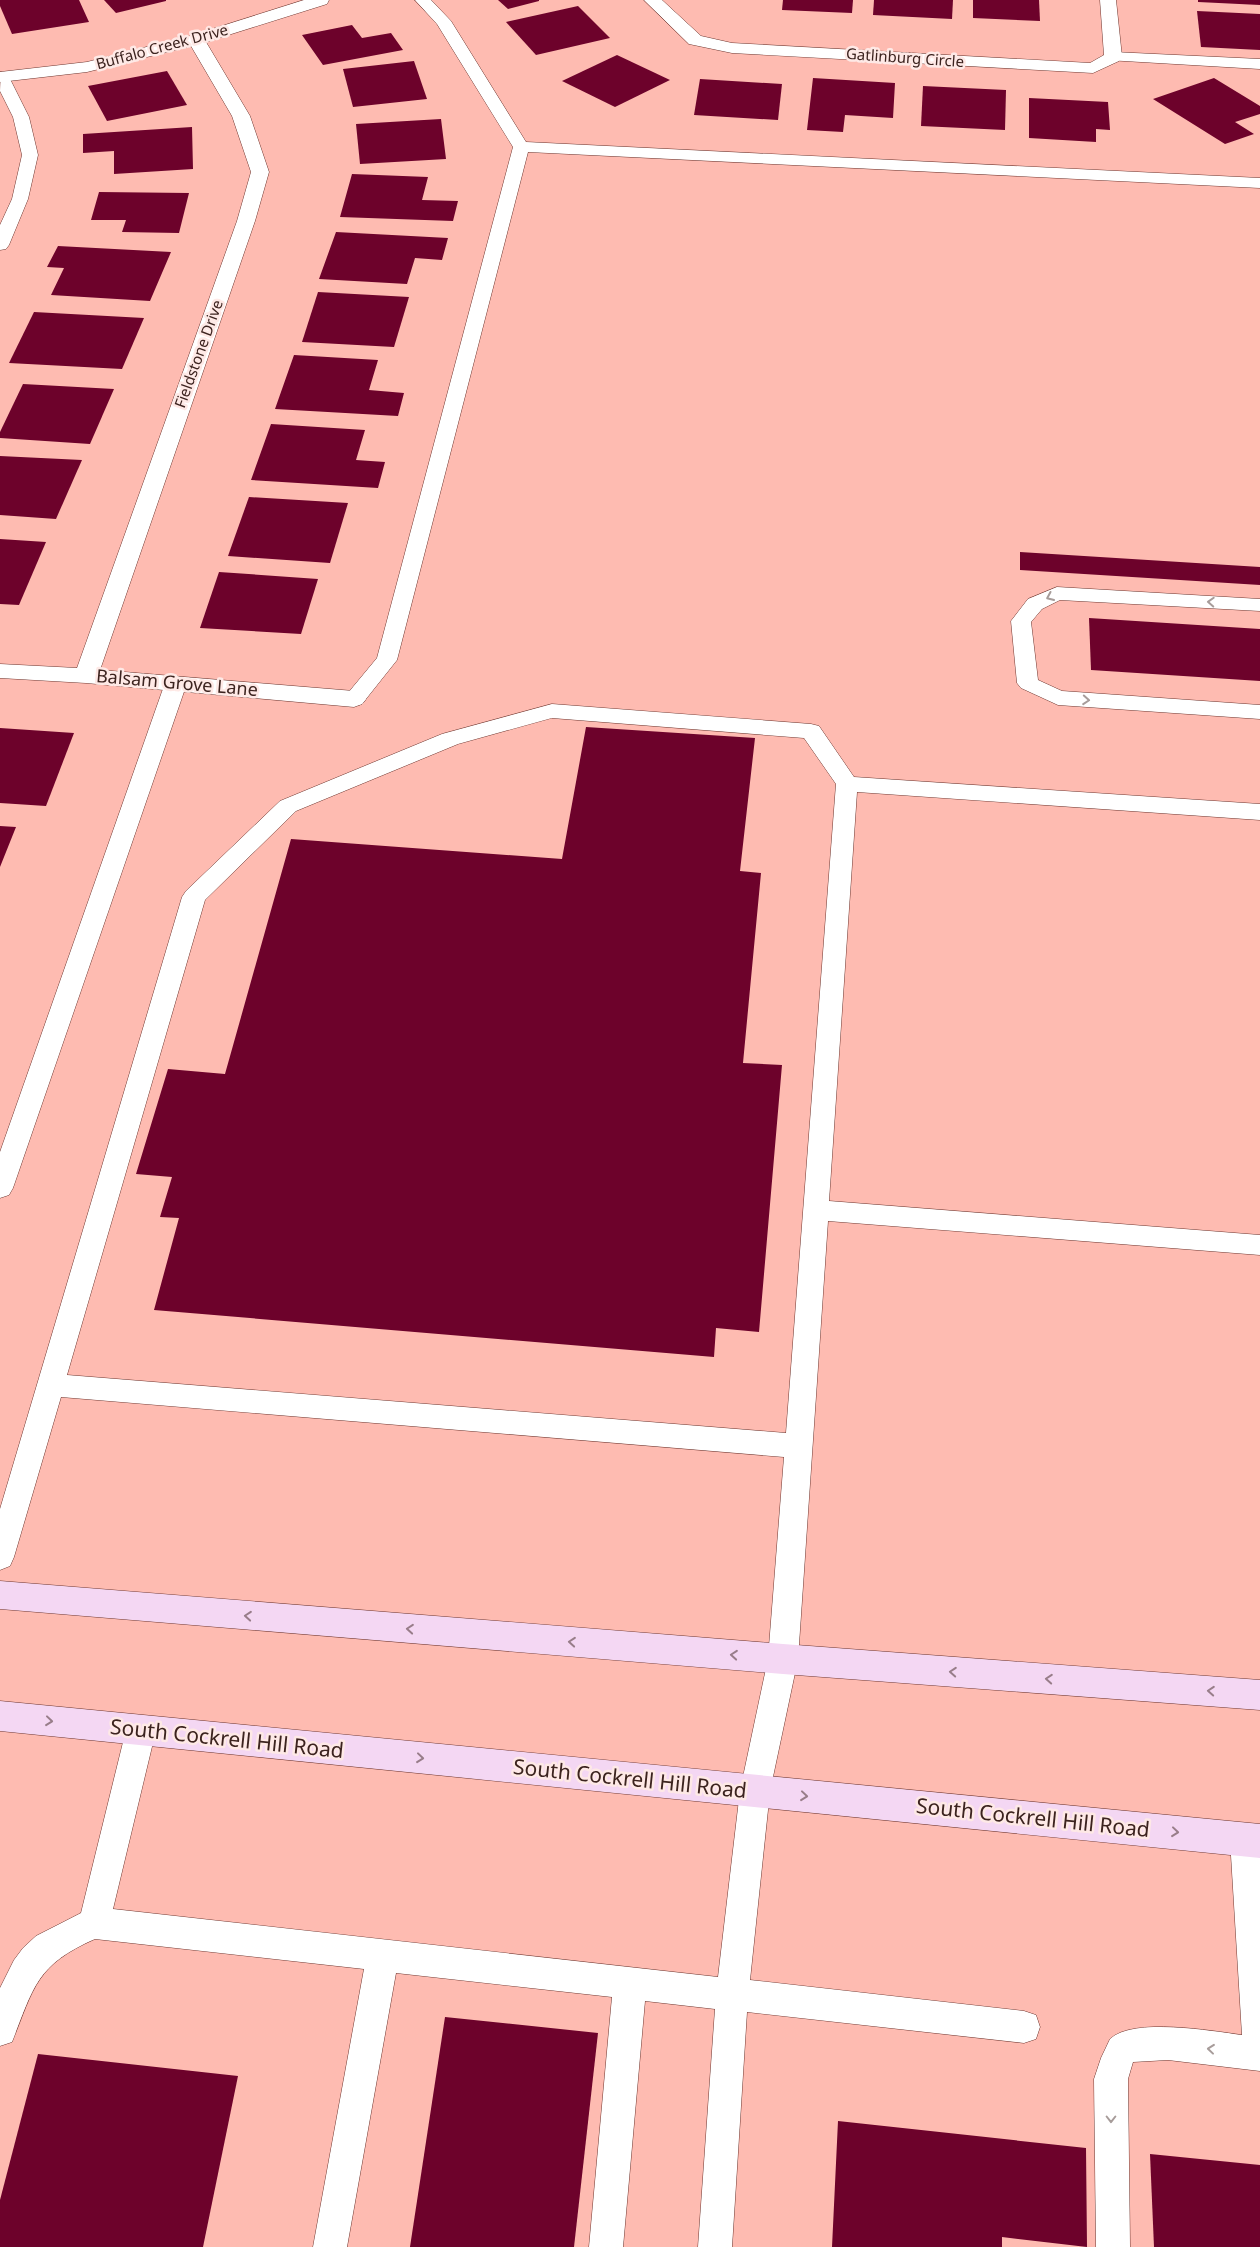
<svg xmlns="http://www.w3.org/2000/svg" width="1260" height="2247" font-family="'Noto Sans',sans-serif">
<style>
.building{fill:#6d022b}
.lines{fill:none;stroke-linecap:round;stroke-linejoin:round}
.lane-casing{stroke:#6e3730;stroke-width:1}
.street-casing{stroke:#6e3730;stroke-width:1}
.secondary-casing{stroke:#6e3730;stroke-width:1}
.lane{fill:#fff;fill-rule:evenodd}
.street{fill:#fff;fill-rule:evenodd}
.secondary{fill:#f4d7f3;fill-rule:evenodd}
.oneway{stroke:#a79c9a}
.oneway2{stroke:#987d89}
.labels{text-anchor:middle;stroke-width:5;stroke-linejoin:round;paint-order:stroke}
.far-street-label{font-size:15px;fill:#3c231f;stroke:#fee9e6}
.street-label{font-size:18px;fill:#3c231f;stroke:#fee9e6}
.near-street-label{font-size:21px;fill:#3c231f;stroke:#fee9e6}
</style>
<rect width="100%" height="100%" fill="#febbb1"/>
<g class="building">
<polygon points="0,0 79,0 89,22 12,34 0,6"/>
<polygon points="104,0 166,0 166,1 116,13"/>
<polygon points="498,0 539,0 539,1 508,9"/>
<polygon points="783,0 853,0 852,13 782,10"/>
<polygon points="874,0 953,0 952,19 873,15"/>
<polygon points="973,0 1039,0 1040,21 973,18"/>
<polygon points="1198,0 1260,0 1260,5 1198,2"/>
<polygon points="578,6 610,38 536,55 506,22"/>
<polygon points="1197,11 1260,14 1260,50 1201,47"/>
<polygon points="352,25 362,38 391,33 403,50 323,65 302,35"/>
<polygon points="617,55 670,80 615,107 562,81"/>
<polygon points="414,61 427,99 353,107 343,69"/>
<polygon points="167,71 187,105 107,121 88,86"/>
<polygon points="813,78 895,83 893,118 845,115 843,132 807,130"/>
<polygon points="1214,78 1260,106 1260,114 1235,122 1254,134 1225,144 1153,99"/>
<polygon points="700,79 782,84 778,120 694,115"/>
<polygon points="923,86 1006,90 1005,130 921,126"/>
<polygon points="1029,98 1108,102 1110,130 1096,129 1096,142 1029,138"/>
<polygon points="441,119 446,159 360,164 356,124"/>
<polygon points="192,127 193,169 114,174 114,151 83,153 83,134"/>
<polygon points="352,174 428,177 422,200 458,201 453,221 340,217"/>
<polygon points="99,192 189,193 179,233 122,232 126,220 91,220"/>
<polygon points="336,232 448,238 442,260 415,258 407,284 319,279"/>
<polygon points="58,246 171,252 150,301 51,295 64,268 47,267"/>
<polygon points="318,292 409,297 394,347 302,342"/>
<polygon points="34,312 144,318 122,369 9,363"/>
<polygon points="294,355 378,360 369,390 404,393 398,416 275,409"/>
<polygon points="23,384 114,389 90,444 0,438 0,432"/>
<polygon points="271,424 365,430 356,460 385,462 378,488 251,480"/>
<polygon points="0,456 82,460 56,519 0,515"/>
<polygon points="249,497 348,503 330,563 228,556"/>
<polygon points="0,539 46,542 19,605 0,604"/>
<polygon points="1020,552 1260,567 1260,585 1020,570"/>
<polygon points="219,572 318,579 301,634 200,628"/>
<polygon points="1089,618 1260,629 1260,681 1091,670"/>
<polygon points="586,727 755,738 740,871 761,873 743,1063 782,1065 759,1332 716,1328 714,1357 154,1310 179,1218 160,1217 172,1177 136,1174 168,1069 225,1074 291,839 562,859"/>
<polygon points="0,728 74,733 46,806 0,803"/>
<polygon points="0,826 16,827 0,867"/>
<polygon points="445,2017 598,2033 574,2247 410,2247"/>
<polygon points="38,2054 238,2076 203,2247 0,2247 0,2200"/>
<polygon points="838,2121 1086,2148 1087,2247 1002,2237 1002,2247 832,2247"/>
<polygon points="1150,2154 1260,2165 1260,2247 1154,2247"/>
</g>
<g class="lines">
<defs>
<g id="lane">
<polygon points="415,0 431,0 451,21 526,142 1260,178 1260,188 528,152 397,660 362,704 354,706 346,704 343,699 377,658 513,147 437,24"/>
<polygon points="1113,52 1260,59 1260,69 1107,60 1105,57 1107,54"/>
<polygon points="1,72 7,74 9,77 29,117 38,155 28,199 9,245 6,249 0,250 0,225 12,199 22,155 13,117 0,91"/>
<polygon points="1057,587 1260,599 1260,611 1060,600 1042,609 1031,622 1038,680 1062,691 1260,705 1260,719 1058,705 1021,688 1017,683 1011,621 1028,599"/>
<polygon points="176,676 183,678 187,683 13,1188 9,1195 0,1198 0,1152 165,683 169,678"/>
<path d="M552,704L811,724L819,726L854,777L1260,804V820L857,792L829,1201L1260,1235V1255L828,1221L798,1659L770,1791L750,1980L1024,2011L1036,2015L1040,2027L1036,2039L1024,2043L747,2012L732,2247H698L715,2009L645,2001L623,2247H589L612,1997L396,1973L347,2247H313L364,1969L95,1939C36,1965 34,1987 12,2042L0,2046V1988L14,1960L23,1948L36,1936L81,1913L126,1730L130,1720L141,1716L152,1720L156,1730L113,1909L718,1977L740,1791L768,1659L784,1457L61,1397L14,1557L10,1566L0,1570V1509L182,897L186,891L280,801L442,734ZM552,718L804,738L836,784L786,1433L67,1375L205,900L296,811L458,744Z"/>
<path d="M1246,1824L1257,1828L1260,1835V2071L1168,2060L1133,2062L1128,2079L1130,2247H1096L1094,2079L1101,2058L1110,2039C1133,2017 1212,2031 1242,2035L1230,1839L1235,1828Z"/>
</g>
<g id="street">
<polygon points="304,0 329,0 327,4 206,42 250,116 269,172 255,221 100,670 354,691 362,694 366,699 362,704 354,707 86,683 0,678 0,664 77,668 237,221 251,172 232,116 191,46 87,72 0,82 0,72 87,62 190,36"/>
<polygon points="644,0 662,0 701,36 732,43 1090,63 1104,55 1100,0 1116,0 1122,57 1119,61 1093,73 732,53 689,44"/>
</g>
<g id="secondary">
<polygon points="0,1581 783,1644 1260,1680 1260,1710 783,1674 0,1609"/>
<polygon points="0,1701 1260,1824 1260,1858 0,1731"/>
</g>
</defs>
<use href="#lane" class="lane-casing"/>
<use href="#street" class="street-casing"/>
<use href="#secondary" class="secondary-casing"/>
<use href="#lane" class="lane"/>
<use href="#street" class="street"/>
<use href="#secondary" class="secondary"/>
</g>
<defs><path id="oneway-chevron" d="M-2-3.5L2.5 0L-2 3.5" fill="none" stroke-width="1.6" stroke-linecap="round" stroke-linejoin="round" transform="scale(1.25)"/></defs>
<g class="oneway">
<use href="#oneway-chevron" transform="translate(1050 597) rotate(156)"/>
<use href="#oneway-chevron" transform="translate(1211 602) rotate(-177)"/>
<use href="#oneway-chevron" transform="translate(1086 700) rotate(4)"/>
<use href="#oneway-chevron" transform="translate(1211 2049) rotate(-174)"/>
<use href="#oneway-chevron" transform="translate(1111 2119) rotate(90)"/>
</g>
<g class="oneway2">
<use href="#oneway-chevron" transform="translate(248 1616) rotate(-175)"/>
<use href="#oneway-chevron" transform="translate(410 1629) rotate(-175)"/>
<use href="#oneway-chevron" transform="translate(572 1642) rotate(-175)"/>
<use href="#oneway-chevron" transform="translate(734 1655) rotate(-175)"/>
<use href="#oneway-chevron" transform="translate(953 1672) rotate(-176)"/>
<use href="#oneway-chevron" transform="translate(1049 1679) rotate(-176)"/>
<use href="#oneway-chevron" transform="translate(1211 1691) rotate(-176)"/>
<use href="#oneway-chevron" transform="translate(49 1721) rotate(6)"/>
<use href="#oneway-chevron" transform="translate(420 1758) rotate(6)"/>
<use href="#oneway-chevron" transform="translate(804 1796) rotate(6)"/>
<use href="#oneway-chevron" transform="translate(1175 1832) rotate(6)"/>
</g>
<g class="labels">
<g class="far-street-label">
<text transform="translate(162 47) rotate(-15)" y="5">Buffalo Creek Drive</text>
<text transform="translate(905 58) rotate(4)" y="5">Gatlinburg Circle</text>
<text transform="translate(199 354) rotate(-70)" y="5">Fieldstone Drive</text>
</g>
<g class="street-label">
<text transform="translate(177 683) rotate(5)" y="6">Balsam Grove Lane</text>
</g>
<g class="near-street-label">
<text transform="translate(227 1739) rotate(6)" y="7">South Cockrell Hill Road</text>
<text transform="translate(630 1779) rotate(6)" y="7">South Cockrell Hill Road</text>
<text transform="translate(1033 1818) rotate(6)" y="7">South Cockrell Hill Road</text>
</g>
</g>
</svg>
